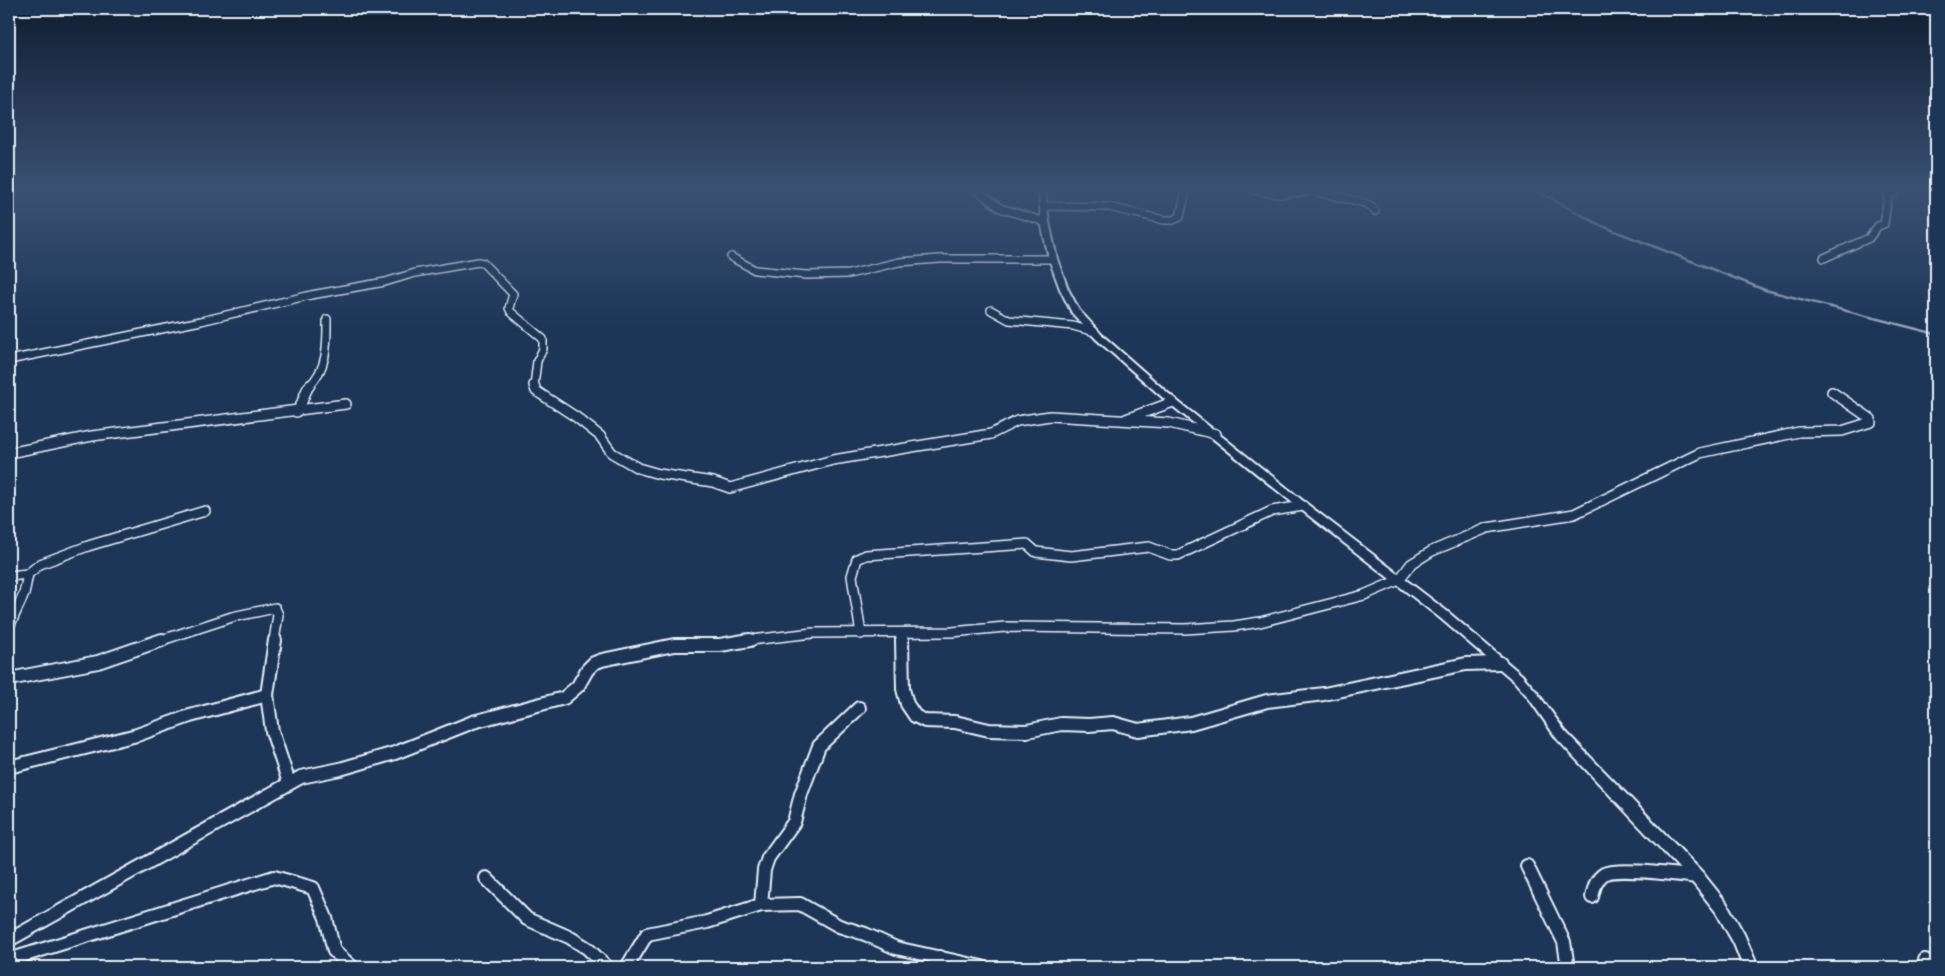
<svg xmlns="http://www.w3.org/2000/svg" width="1945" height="976" font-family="'Shantell Sans',sans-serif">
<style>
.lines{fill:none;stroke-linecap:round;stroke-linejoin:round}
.stream{stroke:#95a4b5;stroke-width:2.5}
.minor-far2-casing{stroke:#e8f1f8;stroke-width:10}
.minor-far1-casing{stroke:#e8f1f8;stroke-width:12}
.minor-casing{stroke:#e8f1f8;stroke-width:16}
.tertiary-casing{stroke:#e8f1f8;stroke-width:4}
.minor-far2{stroke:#1d3557;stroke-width:7}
.minor-far1{stroke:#1d3557;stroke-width:9}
.minor{stroke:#1d3557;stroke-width:12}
.tertiary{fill:#1d3557;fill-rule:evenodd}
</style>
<rect width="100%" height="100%" fill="#1d3557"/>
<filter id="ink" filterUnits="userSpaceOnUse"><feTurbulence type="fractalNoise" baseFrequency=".02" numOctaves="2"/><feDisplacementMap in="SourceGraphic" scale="10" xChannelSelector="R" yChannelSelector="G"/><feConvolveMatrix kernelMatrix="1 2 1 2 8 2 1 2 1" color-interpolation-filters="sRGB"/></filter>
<g filter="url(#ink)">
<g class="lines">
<polyline class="stream" points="1535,190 1602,226 1765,290 1936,334"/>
<defs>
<g id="minor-far2">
<polyline points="977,190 1000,208 1045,222"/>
<polyline points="1253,190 1279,194 1313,191 1362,202 1371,206 1375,211"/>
<polyline points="1043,206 1109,207 1164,220 1173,220 1180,217 1186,190"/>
<polyline points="731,257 755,270 806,275 849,274 899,262 940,259 1053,259"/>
<polyline points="1824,258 1869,238 1878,226 1884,224 1888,196 1897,190"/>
<polyline points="991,310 1009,320 1073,326 1095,332"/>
<polyline points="9,360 201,321 311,295 385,282 415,273 478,262 483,263 513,294 509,308 511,312 543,339 543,349 537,361 534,386"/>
<path d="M309,386C328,368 327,344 327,319"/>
</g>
<g id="minor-far1">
<polyline points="534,385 536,391 576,417 600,436 612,453 638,468 659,474 713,482 730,488 833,460 991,434 1017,421 1050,416 1169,423 1216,434"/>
<path d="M296,412C304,404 303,393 310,385"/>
<polyline points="1126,419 1173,402"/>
<polyline points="9,453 92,436 346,404"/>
<polyline points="28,574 40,564 88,546 205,511"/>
<polyline points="9,576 28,574 24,594 9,627"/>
<polyline points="902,633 902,641"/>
<polyline points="861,634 852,576 857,559 866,555 1027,544 1036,552 1071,556 1149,547 1170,555 1178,555 1272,511 1303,506"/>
<polyline points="159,641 232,617 275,608 278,615 274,641"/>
<polyline points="742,641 813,633 952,632 1005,627 1185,629 1234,626 1260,622 1364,595 1399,580 1411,564 1432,551 1487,528 1574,514 1700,453 1799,432 1842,431 1871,422 1871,419 1832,392"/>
</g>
<g id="minor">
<polyline points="275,640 267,695 272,731 289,783"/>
<polyline points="902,640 903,689 907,704 915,716 925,721 955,722 989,730 1027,731 1061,724 1089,725 1113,723 1138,730 1191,723 1267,701 1324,694 1466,664 1500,663"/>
<polyline points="9,679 98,662 162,640"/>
<polyline points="9,767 137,735 190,716 267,695"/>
<polyline points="1527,866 1564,942 1568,967"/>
<polyline points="486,878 527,919 569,937 587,948 607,967"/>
<path d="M1592,897C1594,888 1596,879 1604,874C1616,867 1681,875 1697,877"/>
<polyline points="761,905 764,870 768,858 794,822 801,794 819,746 859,708"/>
<polyline points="9,940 301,777 340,769 395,753 473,722 564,698 578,686 587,670 594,663 602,660 674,645 720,645 750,640"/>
<polyline points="9,960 274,877 313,888 326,918 334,951 352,967"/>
<polyline points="1925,960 1929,967"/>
<polyline points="627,967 647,934 707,922 761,905 800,904 839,926 865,934 896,948 982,967"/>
<polyline points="933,967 940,957"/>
</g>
<polygon id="tertiary" points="1039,190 1045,190 1049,222 1057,259 1068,289 1079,310 1102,335 1176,400 1307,504 1448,612 1522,675 1536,691 1565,731 1702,872 1726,902 1744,934 1758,967 1743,967 1734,944 1716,912 1692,882 1557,739 1528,697 1514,681 1440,618 1299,508 1170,404 1096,339 1072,313 1060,289 1049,259 1041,222"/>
</defs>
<use href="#minor-far2" class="minor-far2-casing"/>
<use href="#minor-far1" class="minor-far1-casing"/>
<use href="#minor" class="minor-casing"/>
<use href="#tertiary" class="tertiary-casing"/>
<use href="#minor-far2" class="minor-far2"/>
<use href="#minor-far1" class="minor-far1"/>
<use href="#minor" class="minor"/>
<use href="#tertiary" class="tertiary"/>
</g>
</g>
<linearGradient id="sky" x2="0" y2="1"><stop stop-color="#101d30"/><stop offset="0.58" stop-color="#3a5174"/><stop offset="1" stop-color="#3a5174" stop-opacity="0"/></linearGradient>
<rect width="1945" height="327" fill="url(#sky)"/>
<rect width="1945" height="976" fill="none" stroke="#1d3557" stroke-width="30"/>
<rect x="15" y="15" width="1915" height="946" fill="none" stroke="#e8f1f8" stroke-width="2" filter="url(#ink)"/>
</svg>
